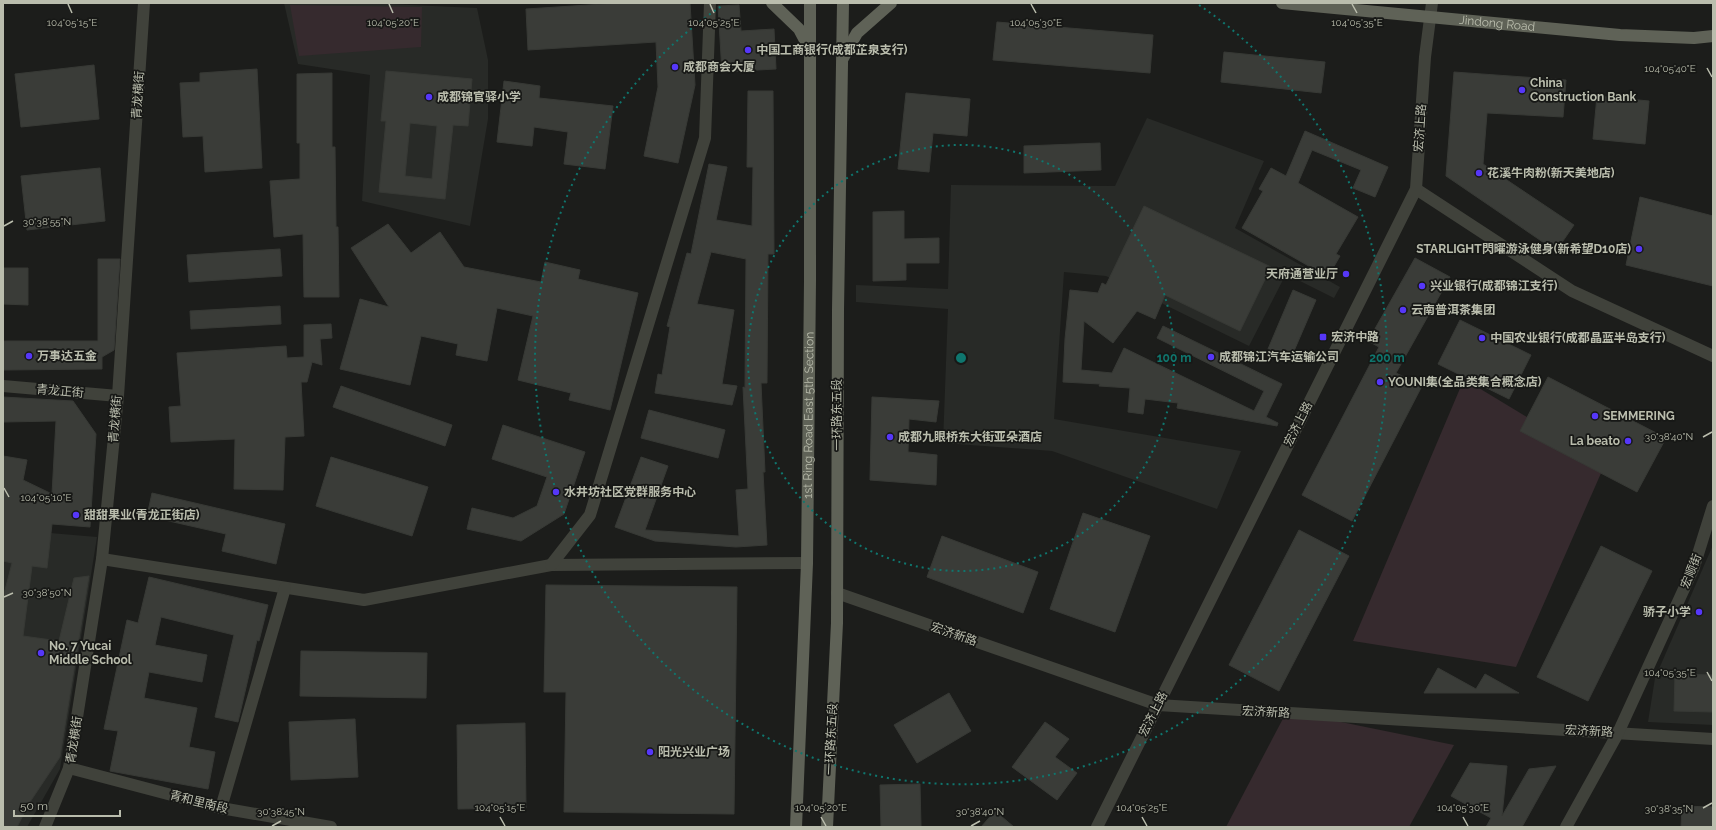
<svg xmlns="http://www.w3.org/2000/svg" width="1716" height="830" font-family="Raleway,'Noto Sans SC',sans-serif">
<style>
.built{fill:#282a27}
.green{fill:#362a2e}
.building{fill:#3a3c38;stroke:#373935;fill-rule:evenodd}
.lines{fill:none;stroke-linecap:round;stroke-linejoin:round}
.street{stroke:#40423b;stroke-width:12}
.primary{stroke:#5f6257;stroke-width:12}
.ticks{fill:none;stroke:#babdad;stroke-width:1.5}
.ring{fill:none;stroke:#0f766e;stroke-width:2;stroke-dasharray:2 4}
.poi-dot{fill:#5637f9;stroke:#171816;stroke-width:1.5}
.labels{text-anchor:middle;stroke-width:3.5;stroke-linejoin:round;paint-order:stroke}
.street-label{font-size:12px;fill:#babdad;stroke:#171816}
.poi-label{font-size:12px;font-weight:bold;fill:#babdad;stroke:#171816;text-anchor:start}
.ticks-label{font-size:10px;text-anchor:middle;fill:#babdad;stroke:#171816;stroke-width:3.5;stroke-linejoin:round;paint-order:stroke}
.centre{fill:#0f766e;stroke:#171816;stroke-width:2}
.ring-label{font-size:12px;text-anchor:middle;font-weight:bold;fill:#0f766e;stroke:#171816;stroke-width:3.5;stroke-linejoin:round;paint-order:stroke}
</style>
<rect width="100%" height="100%" fill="#1c1d1b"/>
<g class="built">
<polygon points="284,3 366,3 477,8 488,60 488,119 470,226 362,201 370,75 298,64"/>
<polygon points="1147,118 1264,161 1235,228 1340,287 1334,298 1286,274 1249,346 1106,276 1064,272 1054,419 1241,451 1217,509 1052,451 943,443 948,309 856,302 856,285 948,289 951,185 1115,186"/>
<polygon points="3,529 97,537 60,769 27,827 3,827"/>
<polygon points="1713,545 1713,725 1648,722 1655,678"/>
</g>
<g class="green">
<polygon points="290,5 422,7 421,47 299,56"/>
<polygon points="1464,379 1605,464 1516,667 1353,641"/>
<polygon points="1287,711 1454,745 1409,827 1226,827"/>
</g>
<g class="building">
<polygon points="619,3 690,3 695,85 678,163 644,156 658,87 656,42 528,50 526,9"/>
<polygon points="739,5 741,31 774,29 776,69 722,72 718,6"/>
<polygon points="997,22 1153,35 1150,73 993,60"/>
<polygon points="1224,52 1325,62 1321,93 1221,82"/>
<polygon points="94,65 99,119 21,127 15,74"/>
<polygon points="257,69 262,168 205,172 203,136 183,137 180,83 200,82 200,73"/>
<path d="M386,71L472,79L468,126L453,125L445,199L379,192L386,121H381ZM410,123L437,126L432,179L405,176Z"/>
<polygon points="1454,72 1566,80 1563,117 1487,113 1483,164 1574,225 1556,251 1446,176"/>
<polygon points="332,73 332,147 335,147 336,227 338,227 339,297 304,297 303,234 274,237 270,181 300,179 300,143 297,143 297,74"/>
<polygon points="504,81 540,86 539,98 613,106 605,169 564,164 568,132 534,127 532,146 497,142"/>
<polygon points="748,91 773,91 774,254 768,254 767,383 761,383 765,472 763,472 767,545 736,547 655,541 615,527 641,457 668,466 645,530 739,536 736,490 748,489 743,387 745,388 746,259 711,252 697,304 734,310 722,384 737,386 732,405 655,393 658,374 662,375 670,327 667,326 687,253 691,254 709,164 727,167 716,220 752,226 753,167 747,167"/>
<polygon points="906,93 970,99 967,136 933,133 929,172 898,169"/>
<polygon points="1597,96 1649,101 1645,144 1593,139"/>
<polygon points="1305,131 1388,167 1375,197 1353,188 1361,170 1312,150 1298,183 1358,217 1336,254 1340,256 1328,277 1242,228 1263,191 1259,189 1271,168 1286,176"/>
<polygon points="1100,143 1101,170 1024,173 1024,146"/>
<polygon points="100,168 105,221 27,230 21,176"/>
<polygon points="1640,197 1713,216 1713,286 1626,265"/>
<polygon points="1144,206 1271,267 1240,331 1165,295 1155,319 1137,311 1113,343 1084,321 1081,370 1112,373 1124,348 1254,411 1264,391 1157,338 1163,326 1282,384 1266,417 1278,423 1277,426 1177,408 1178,403 1145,399 1143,414 1128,412 1130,388 1099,386 1100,384 1063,382 1065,339 1070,290 1098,293 1102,283 1106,285"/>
<polygon points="904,211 904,239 939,238 939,263 906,263 906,280 873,281 873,212"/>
<polygon points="388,224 411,253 440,232 464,267 541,282 545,262 580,270 578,279 638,293 610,410 569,400 571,393 518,380 533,316 497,308 487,361 456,355 458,344 421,336 410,385 340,369 360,299 389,307 351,248"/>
<polygon points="280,249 282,276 189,282 187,255"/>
<polygon points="1415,258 1450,277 1396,373 1422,386 1352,521 1302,495 1379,347 1368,341"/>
<polygon points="98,259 120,259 114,350 102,357 102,369 3,370 3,341 98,341"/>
<polygon points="3,268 28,268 28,305 3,304"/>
<polygon points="1293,290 1316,300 1291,358 1268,349"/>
<polygon points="280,306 281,324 191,329 190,311"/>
<polygon points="1460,320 1531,355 1509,399 1438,364"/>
<polygon points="331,324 332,338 320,339 322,365 312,362 307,382 301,382 304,436 285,437 283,490 234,489 235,439 171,442 169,407 181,406 177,353 286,346 287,358 304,357 304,325"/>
<polygon points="1548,377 1666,438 1637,492 1520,431"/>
<polygon points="341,386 452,425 445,446 333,407"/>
<polygon points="3,397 73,401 96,434 90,527 52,524 47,568 32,566 23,636 59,641 74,578 89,576 60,757 30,802 17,827 3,827 3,598 12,563 3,561 3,456 27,460 23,480 52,494 56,421 3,422"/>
<polygon points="872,397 939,401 936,422 909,419 908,452 937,455 936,485 870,480"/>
<polygon points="649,410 725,430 718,458 641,438"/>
<polygon points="503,425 585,452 564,514 521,541 467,529 472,508 513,518 537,506 547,477 492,459"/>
<polygon points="331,457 428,487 412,536 316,506"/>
<polygon points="152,493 285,524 276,564 222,551 226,534 147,516"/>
<polygon points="1083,513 1150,536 1115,632 1050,609"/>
<polygon points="1299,530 1349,556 1279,691 1229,665"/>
<polygon points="942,536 1038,572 1023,613 927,577"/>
<polygon points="1601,546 1652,571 1588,701 1537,677"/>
<polygon points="149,577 268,605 259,641 257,640 238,722 215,717 234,635 161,617 155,645 207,655 202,682 149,672 144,698 197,708 189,747 215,752 208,789 110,771 118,731 104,729 127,620 138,623"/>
<polygon points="546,585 737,587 734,814 564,812 566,692 544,692"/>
<polygon points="301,651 427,653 426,698 300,696"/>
<polygon points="1438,668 1476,689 1485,674 1519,693 1424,693"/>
<polygon points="1675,674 1713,675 1713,712 1674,711"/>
<polygon points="949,693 971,731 917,763 894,725"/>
<polygon points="355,719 358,777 291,780 289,722"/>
<polygon points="1045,722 1069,739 1055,757 1077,773 1057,800 1012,767"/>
<polygon points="525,723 526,808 458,809 457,725"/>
<polygon points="1470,763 1507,766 1502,816 1529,769 1556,766 1522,827 1486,827 1491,818 1451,796"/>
<polygon points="920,784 921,827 881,827 880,785"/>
<polygon points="1682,806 1713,807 1713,827 1681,827"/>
<polygon points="995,811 1014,827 981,827"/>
</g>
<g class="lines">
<g class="street">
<polyline points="1416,189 1572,291 1713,356"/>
<polyline points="3,386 118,396"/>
<polyline points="102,559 364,600 551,565 807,563"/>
<polyline points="551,565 590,515 705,138 710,3"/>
<polyline points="837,593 1158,705 1713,739"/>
<polyline points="69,768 221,808 331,827"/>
<polyline points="221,808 285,588"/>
<polyline points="45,827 69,768 102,559 118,396 144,3"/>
<polyline points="1097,827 1416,189 1425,57 1432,3"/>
<polyline points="1566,827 1618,733 1694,567 1713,506"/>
</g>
<g class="primary">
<polyline points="772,3 799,29 809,48"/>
<path id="s1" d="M1282,3L1620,35L1694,38L1713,36"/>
<polyline points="843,58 857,33 891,3"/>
<path id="s2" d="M796,827L807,563L810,281V3"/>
<polyline points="827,827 837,623 838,310 843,3"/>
</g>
</g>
<path class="ticks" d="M68,4L72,13M389,4L393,13M710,4L714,13M1031,4L1036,13M1352,4L1357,13M1707,68L1712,77M4,226L13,221M1703,437L1712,432M4,488L9,497M4,597L13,593M1707,672L1712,681M1703,808L1712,803M500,817L505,826M821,817L826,826M1142,817L1147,826M1463,817L1468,826M272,826L281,821M971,826L980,821"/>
<g class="ring">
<circle cx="961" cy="358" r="213"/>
<path d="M1199 5A426 426 0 1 1 723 5"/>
</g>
<g class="poi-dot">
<circle cx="748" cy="50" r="4"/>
<circle cx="675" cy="67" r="4"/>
<circle cx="1522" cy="90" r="4"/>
<circle cx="429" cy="97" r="4"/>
<circle cx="1479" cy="173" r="4"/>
<circle cx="1639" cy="249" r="4"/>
<circle cx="1346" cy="274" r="4"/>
<circle cx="1422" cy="286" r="4"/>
<circle cx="1403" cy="310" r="4"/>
<rect x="1319" y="333" width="8" height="8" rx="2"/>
<circle cx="1482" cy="338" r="4"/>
<circle cx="29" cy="356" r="4"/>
<circle cx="1211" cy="357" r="4"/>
<circle cx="1380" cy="382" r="4"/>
<circle cx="1595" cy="416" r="4"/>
<circle cx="890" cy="437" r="4"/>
<circle cx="1628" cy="441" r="4"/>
<circle cx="556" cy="492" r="4"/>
<circle cx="76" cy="515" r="4"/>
<circle cx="1699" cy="612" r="4"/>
<circle cx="41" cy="653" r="4"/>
<circle cx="650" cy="752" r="4"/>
</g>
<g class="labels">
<g class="street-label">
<text dy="4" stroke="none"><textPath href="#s1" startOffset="216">Jindong Road</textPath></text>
<text transform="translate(138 95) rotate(-86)" y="4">青龙横街</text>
<text transform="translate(1420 128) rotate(-86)" y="4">宏济上路</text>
<text transform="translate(60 391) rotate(5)" y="4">青龙正街</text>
<text dy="4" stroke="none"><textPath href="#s2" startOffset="412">1st Ring Road East 5th Section</textPath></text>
<text transform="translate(837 415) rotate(-90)" y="4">一环路东五段</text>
<text transform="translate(115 419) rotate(-85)" y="4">青龙横街</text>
<text transform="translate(1298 424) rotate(-63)" y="4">宏济上路</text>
<text transform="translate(1691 571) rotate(-68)" y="4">宏顺街</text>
<text transform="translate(954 634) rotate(19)" y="4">宏济新路</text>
<text transform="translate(1266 712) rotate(3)" y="4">宏济新路</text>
<text transform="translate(1153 714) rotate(-63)" y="4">宏济上路</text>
<text transform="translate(1589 731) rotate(3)" y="4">宏济新路</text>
<text transform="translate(831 739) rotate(-87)" y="4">一环路东五段</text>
<text transform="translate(74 740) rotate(-81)" y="4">青龙横街</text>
<text transform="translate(199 802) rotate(14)" y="4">青和里南段</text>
</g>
<g class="poi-label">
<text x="756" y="54">中国工商银行(成都芷泉支行)</text>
<text x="683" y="71">成都商会大厦</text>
<text x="1530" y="87">China<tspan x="1530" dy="14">Construction Bank</tspan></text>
<text x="437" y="101">成都锦官驿小学</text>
<text x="1487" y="177">花溪牛肉粉(新天美地店)</text>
<text x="1631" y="253" text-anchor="end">STARLIGHT閃曜游泳健身(新希望D10店)</text>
<text x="1338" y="278" text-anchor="end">天府通营业厅</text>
<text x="1430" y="290">兴业银行(成都锦江支行)</text>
<text x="1411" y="314">云南普洱茶集团</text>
<text x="1331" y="341">宏济中路</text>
<text x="1490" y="342">中国农业银行(成都晶蓝半岛支行)</text>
<text x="37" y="360">万事达五金</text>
<text x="1219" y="361">成都锦江汽车运输公司</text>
<text x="1388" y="386">YOUNI集(全品类集合概念店)</text>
<text x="1603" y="420">SEMMERING</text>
<text x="898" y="441">成都九眼桥东大街亚朵酒店</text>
<text x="1620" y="445" text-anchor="end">La beato</text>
<text x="564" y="496">水井坊社区党群服务中心</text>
<text x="84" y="519">甜甜果业(青龙正街店)</text>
<text x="1691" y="616" text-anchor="end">骄子小学</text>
<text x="49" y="650">No. 7 Yucai<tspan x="49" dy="14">Middle School</tspan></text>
<text x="658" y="756">阳光兴业广场</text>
</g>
</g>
<g class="ticks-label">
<text x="72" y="26">104°05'15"E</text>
<text x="393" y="26">104°05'20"E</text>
<text x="714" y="26">104°05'25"E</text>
<text x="1036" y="26">104°05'30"E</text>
<text x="1357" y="26">104°05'35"E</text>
<text x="1670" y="72">104°05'40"E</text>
<text x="47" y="225">30°38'55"N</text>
<text x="1669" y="440">30°38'40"N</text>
<text x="46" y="501">104°05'10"E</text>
<text x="47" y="596">30°38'50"N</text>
<text x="1670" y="676">104°05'35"E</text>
<text x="500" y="811">104°05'15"E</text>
<text x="821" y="811">104°05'20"E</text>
<text x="1142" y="811">104°05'25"E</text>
<text x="1463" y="811">104°05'30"E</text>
<text x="1669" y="812">30°38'35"N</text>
<text x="281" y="815">30°38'45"N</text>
<text x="980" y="815">30°38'40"N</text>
</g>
<circle cx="961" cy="358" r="6" class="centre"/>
<g class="ring-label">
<text x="1174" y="362">100 m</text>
<text x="1387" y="362">200 m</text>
</g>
<rect width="1716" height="830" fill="none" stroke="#babdad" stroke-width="8"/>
<path d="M14 810v6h106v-6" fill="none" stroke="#babdad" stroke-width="2"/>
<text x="20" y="810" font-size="12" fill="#babdad" stroke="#171816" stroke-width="3" paint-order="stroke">50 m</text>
</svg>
